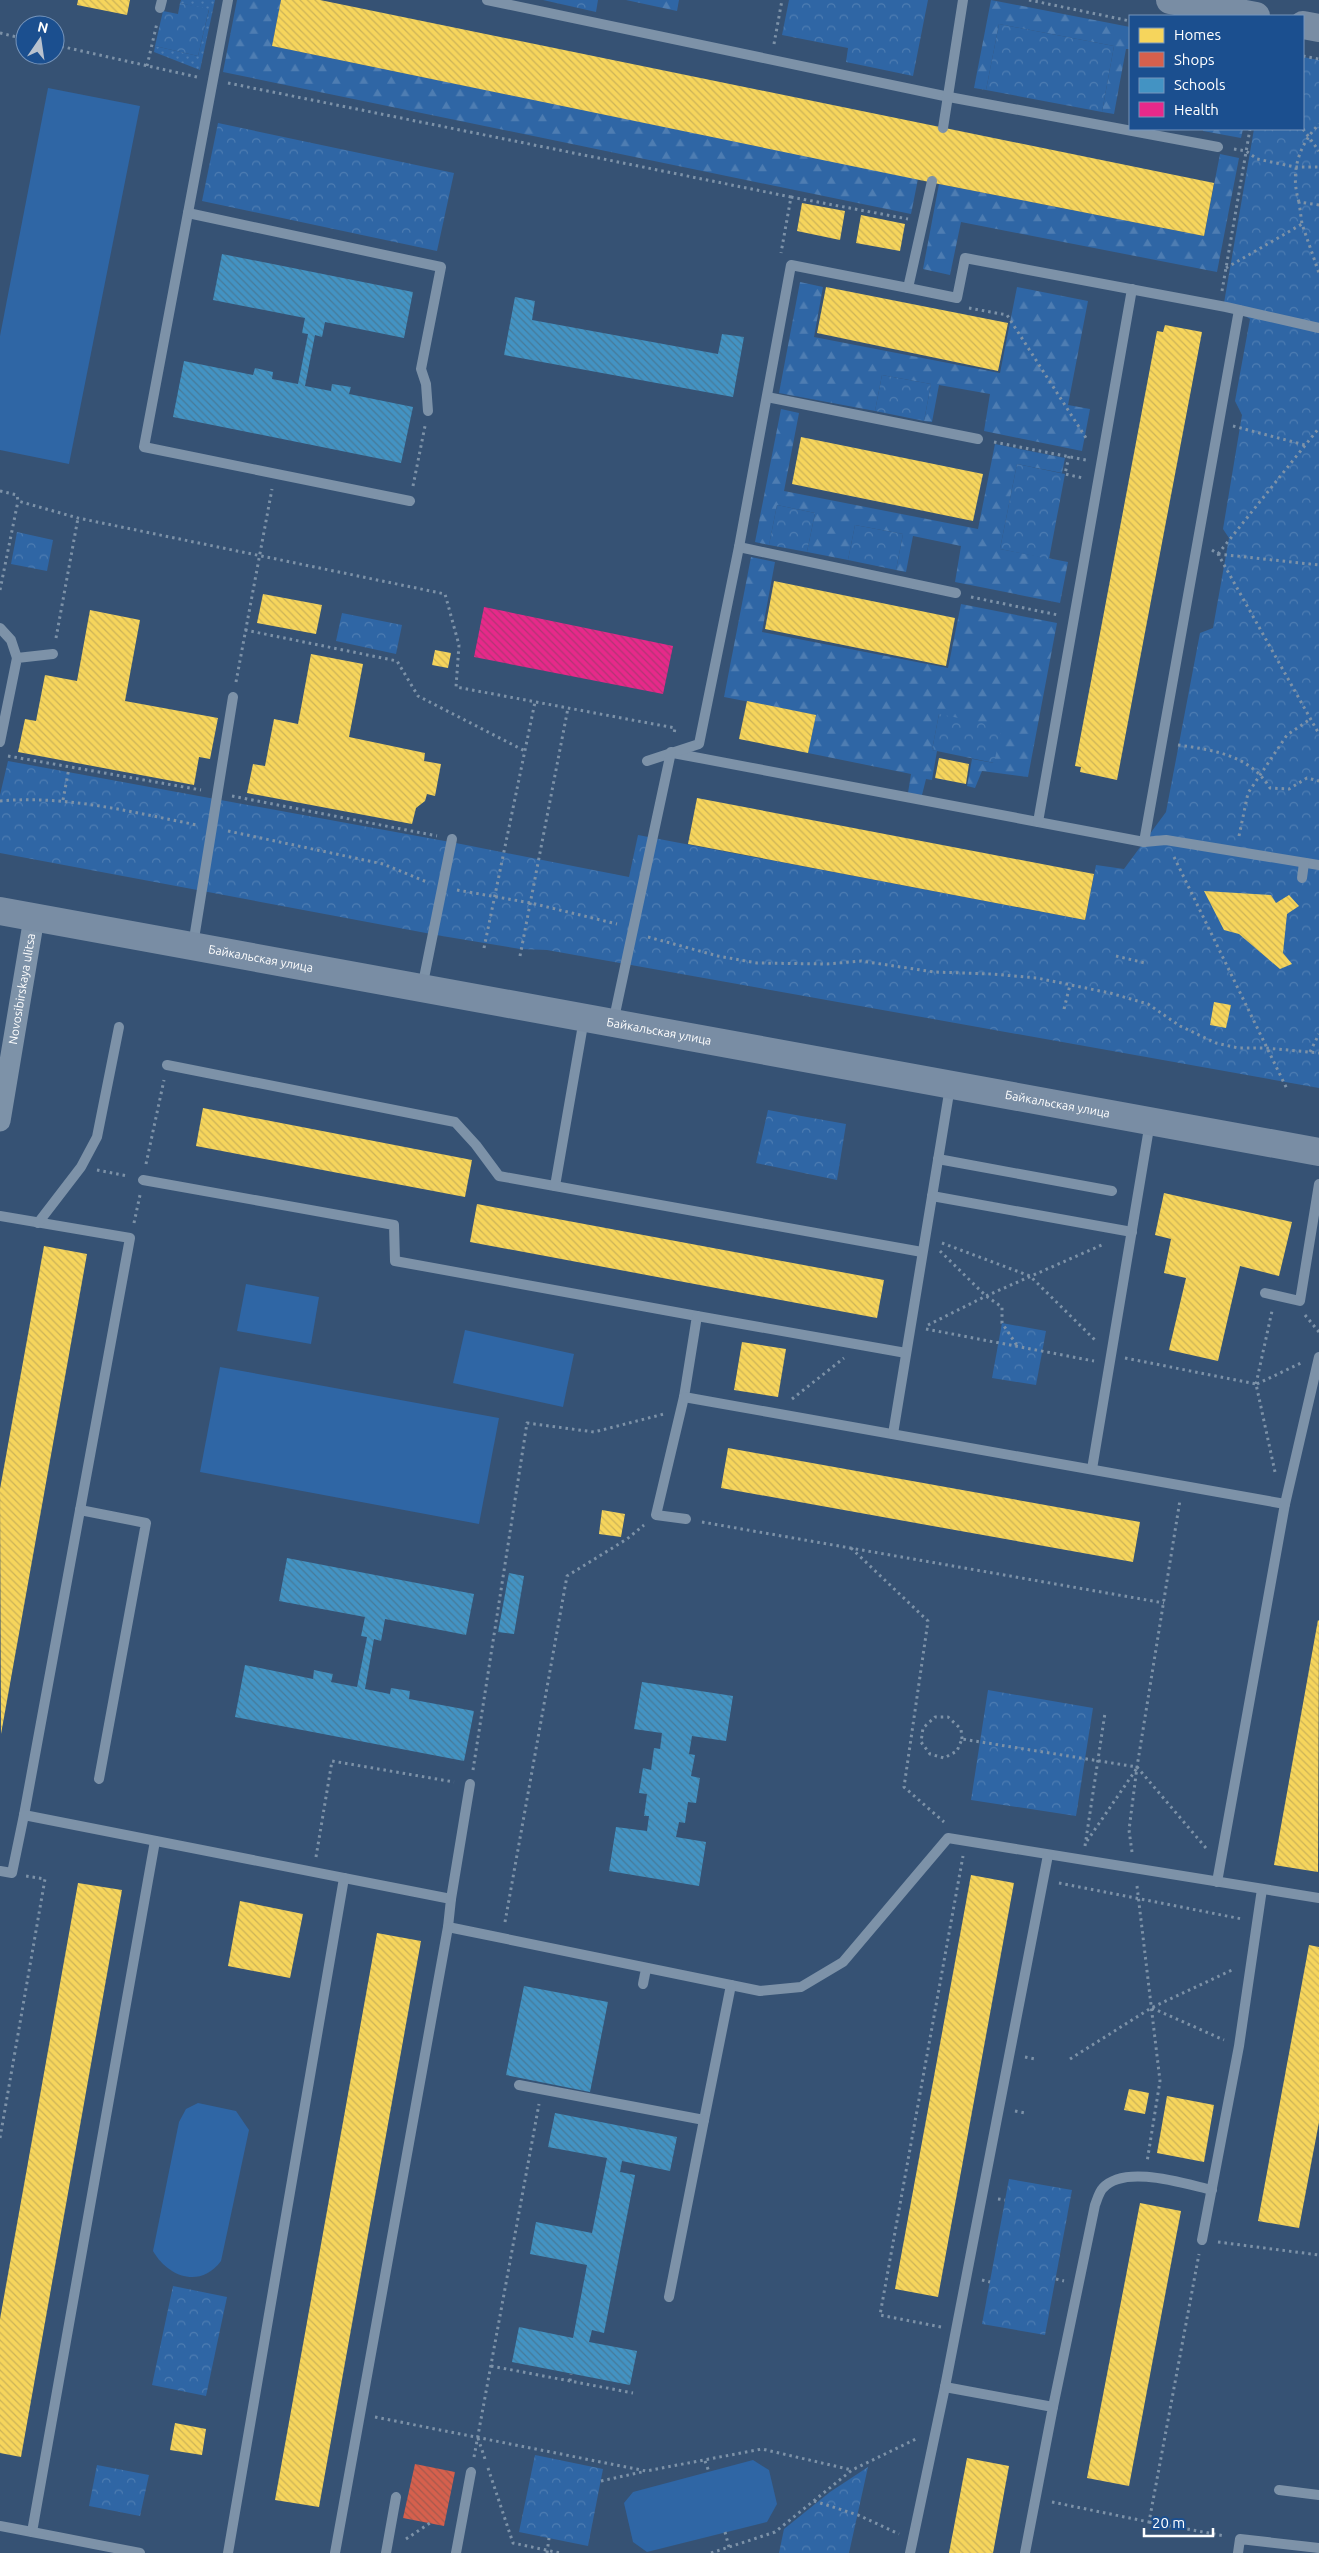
<svg xmlns="http://www.w3.org/2000/svg" width="1319" height="2553" font-family="Ubuntu,sans-serif">
<style>
.grass{fill:url(#grass-dots)}
.forest{fill:url(#forest-firs)}
.park{fill:url(#park-crowns)}
.garden{fill:#2f66a5}
.homes{fill:url(#homes-back-hatch)}
.shops{fill:url(#shops-back-hatch)}
.schools{fill:url(#schools-back-hatch)}
.health{fill:url(#health-back-hatch)}
.lines{fill:none;stroke-linecap:round;stroke-linejoin:round}
.path{stroke:#7d92a8;stroke-width:3;stroke-dasharray:2.5 4;stroke-linecap:butt}
.lane{stroke:#7d92a8;stroke-width:10}
.street{stroke:#7d92a8;stroke-width:21}
.secondary{stroke:#798da4;stroke-width:28}
.labels{text-anchor:middle;stroke-width:5;stroke-linejoin:round;paint-order:stroke}
.street-label{font-size:12px;fill:#fff;stroke:#1b4f8f}
</style>
<defs>
<pattern id="grass-dots" width="8" height="8" patternUnits="userSpaceOnUse" patternTransform="scale(1.25)"><rect width="8" height="8" fill="#2f66a5"/><path d="M2 2h.1M6 6h.1" fill="none" stroke="#4e7db2" stroke-width="1.8" stroke-linecap="round"/></pattern>
<pattern id="forest-firs" width="22" height="20" patternUnits="userSpaceOnUse" patternTransform="scale(1.25)"><rect width="22" height="20" fill="#2f66a5"/><path d="M5 1l3.5 6h-7zM16 11l3.5 6h-7z" fill="#4e7db2"/></pattern>
<pattern id="park-crowns" width="20" height="18" patternUnits="userSpaceOnUse" patternTransform="scale(1.25)"><rect width="20" height="18" fill="#2f66a5"/><path d="M2 6a3 3 0 1 1 6 0M12 15a3 3 0 1 1 6 0" fill="none" stroke="#4e7db2"/></pattern>
<pattern id="homes-back-hatch" width="6" height="6" patternUnits="userSpaceOnUse" patternTransform="scale(1.25)"><rect width="6" height="6" fill="#f6d55c"/><path d="M-1 5l2 2M0 0l6 6M5-1l2 2" fill="none" stroke="#ccb358"/></pattern>
<pattern id="shops-back-hatch" width="6" height="6" patternUnits="userSpaceOnUse" patternTransform="scale(1.25)"><rect width="6" height="6" fill="#d6604d"/><path d="M-1 5l2 2M0 0l6 6M5-1l2 2" fill="none" stroke="#a6594d"/></pattern>
<pattern id="schools-back-hatch" width="6" height="6" patternUnits="userSpaceOnUse" patternTransform="scale(1.25)"><rect width="6" height="6" fill="#4393c3"/><path d="M-1 5l2 2M0 0l6 6M5-1l2 2" fill="none" stroke="#467a99"/></pattern>
<pattern id="health-back-hatch" width="6" height="6" patternUnits="userSpaceOnUse" patternTransform="scale(1.25)"><rect width="6" height="6" fill="#e7298a"/><path d="M-1 5l2 2M0 0l6 6M5-1l2 2" fill="none" stroke="#b13574"/></pattern>
</defs>
<rect width="100%" height="100%" fill="#365274"/>
<polygon class="grass" points="181,0 215,0 200,70 154,52 155,46 198,56 209,10 180,3"/>
<g class="forest">
<polygon points="237,0 281,0 272,46 918,179 911,214 223,72"/>
<polygon points="626,0 679,0 677,11"/>
<polygon points="991,0 1130,27 1130,49 1126,49 1114,114 1102,112 1114,46 999,24 986,90 974,88"/>
<polygon points="1203,129 1243,129 1241,138 1203,131"/>
<polygon points="1220,154 1239,158 1217,272 961,222 950,275 923,269 939,184 1204,236"/>
<polygon points="800,282 823,287 814,337 1000,373 1017,287 1088,301 1068,405 1090,409 1082,451 984,431 990,394 939,385 932,422 924,421 931,384 882,375 875,411 779,393"/>
<polygon points="781,409 799,413 784,491 978,529 995,444 1065,458 1062,473 1017,464 1000,549 1068,562 1060,603 955,582 961,546 913,536 906,572 896,570 903,534 855,525 848,560 807,552 815,513 777,505 769,545 755,542"/>
<polygon points="751,557 775,562 762,632 948,668 961,604 1057,623 1028,777 982,771 975,788 967,786 972,759 994,763 939,714 932,750 937,751 932,780 926,779 922,795 908,793 911,774 808,753 816,715 724,697"/>
</g>
<g class="park">
<polygon points="543,0 598,0 596,12"/>
<polygon points="789,0 928,0 913,76 846,62 848,48 782,35"/>
<polygon points="180,3 209,9 198,56 155,46 163,11 178,14"/>
<polygon points="999,24 1114,46 1102,112 986,90"/>
<polygon points="1303,57 1319,60 1319,1088 547,950 520,949 442,936 0,853 0,795 8,761 461,844 629,877 638,835 1085,920 1096,865 1124,869 1166,812 1200,633 1213,628 1229,538 1223,529 1242,415 1235,401 1250,319 1224,303 1254,129 1303,129"/>
<polygon points="218,123 454,173 437,251 202,201"/>
<polygon points="882,375 931,384 924,421 875,411"/>
<polygon points="1017,464 1065,474 1049,559 1000,549"/>
<polygon points="777,505 815,513 807,552 769,545"/>
<polygon points="855,525 903,534 896,570 848,560"/>
<polygon points="17,532 53,540 47,571 11,564"/>
<polygon points="342,613 402,625 396,654 336,641"/>
<polygon points="939,714 1002,727 994,763 932,750"/>
<polygon points="768,1110 846,1124 837,1180 756,1163"/>
<polygon points="1002,1323 1046,1331 1036,1385 992,1378"/>
<polygon points="988,1690 1093,1708 1076,1816 971,1800"/>
<polygon points="1009,2179 1072,2190 1045,2335 982,2324"/>
<polygon points="173,2286 227,2297 206,2396 152,2385"/>
<polygon points="535,2455 603,2469 588,2546 519,2532"/>
<polygon points="97,2465 149,2475 140,2516 89,2506"/>
<polygon points="868,2467 849,2553 779,2553 784,2529 830,2492"/>
</g>
<g class="garden">
<polygon points="48,88 140,106 69,464 0,450 0,336"/>
<polygon points="246,1284 319,1297 311,1344 237,1331"/>
<polygon points="465,1330 574,1354 563,1407 453,1383"/>
<polygon points="220,1367 499,1418 479,1524 200,1472"/>
<path d="M198,2103L236,2111L249,2130L221,2261C200,2289 168,2277 153,2251L179,2122L186,2109Z"/>
<polygon points="753,2460 769,2470 777,2504 767,2522 647,2552 633,2542 624,2503 633,2492"/>
</g>
<g class="homes">
<polygon points="78,0 130,0 127,15 77,5"/>
<polygon points="281,0 320,0 1214,183 1204,236 939,184 272,46"/>
<polygon points="802,203 845,211 840,240 797,231"/>
<polygon points="861,215 905,224 900,251 856,243"/>
<polygon points="826,287 1008,323 998,371 817,333"/>
<polygon points="1165,325 1202,332 1117,780 1080,772 1081,767 1075,766 1157,331 1163,332"/>
<polygon points="801,437 983,474 973,521 792,484"/>
<polygon points="774,581 955,618 946,666 765,629"/>
<polygon points="263,594 322,605 316,634 257,623"/>
<polygon points="90,610 140,620 125,701 218,718 210,759 199,757 194,785 18,752 25,719 36,721 45,675 77,681"/>
<polygon points="435,650 451,653 448,668 432,665"/>
<polygon points="311,654 363,664 349,737 425,753 424,761 441,764 435,796 427,794 425,801 416,808 412,824 247,793 253,764 265,766 274,719 298,724"/>
<polygon points="747,701 816,715 808,753 739,739"/>
<polygon points="939,758 969,764 966,784 935,778"/>
<polygon points="697,798 1094,874 1085,920 688,844"/>
<polygon points="1204,891 1271,895 1276,903 1289,895 1299,906 1287,914 1283,953 1292,964 1280,969 1239,934 1224,930"/>
<polygon points="1214,1002 1231,1005 1226,1028 1210,1025"/>
<polygon points="203,1108 472,1160 465,1197 196,1146"/>
<polygon points="1164,1193 1292,1222 1279,1276 1240,1266 1218,1361 1169,1350 1186,1278 1164,1273 1171,1239 1155,1235"/>
<polygon points="477,1204 884,1280 877,1318 470,1242"/>
<polygon points="44,1246 87,1254 1,1734 0,1489"/>
<polygon points="742,1342 786,1349 778,1397 734,1390"/>
<polygon points="728,1448 1140,1522 1133,1562 721,1488"/>
<polygon points="602,1510 625,1514 621,1537 599,1534"/>
<polygon points="1318,1620 1319,1621 1318,1872 1274,1865"/>
<polygon points="971,1875 1014,1883 938,2297 895,2289"/>
<polygon points="78,1883 122,1890 21,2457 0,2453 0,2319"/>
<polygon points="240,1901 303,1914 290,1978 228,1966"/>
<polygon points="377,1933 421,1941 319,2507 275,2500"/>
<polygon points="1309,1945 1319,1947 1319,2122 1299,2228 1258,2221"/>
<polygon points="1129,2089 1149,2093 1145,2114 1124,2110"/>
<polygon points="1167,2096 1214,2105 1204,2162 1157,2153"/>
<polygon points="1140,2203 1181,2211 1129,2486 1087,2478"/>
<polygon points="175,2423 206,2429 202,2455 170,2450"/>
<polygon points="967,2458 1009,2466 993,2553 949,2553"/>
</g>
<polygon class="shops" points="415,2464 455,2472 444,2526 403,2518"/>
<g class="schools">
<polygon points="222,254 413,292 404,338 325,322 322,337 315,335 305,386 331,391 332,384 351,387 349,394 413,407 401,463 173,417 184,361 253,375 255,368 273,372 272,379 298,384 308,334 302,333 305,318 213,300"/>
<polygon points="515,297 535,301 532,320 718,354 722,334 744,337 733,397 504,355"/>
<polygon points="287,1558 474,1594 466,1635 385,1619 381,1641 374,1639 365,1689 390,1694 391,1688 410,1691 409,1699 474,1711 464,1761 235,1717 245,1665 313,1679 314,1670 333,1674 331,1682 357,1687 367,1637 361,1636 365,1617 279,1601"/>
<polygon points="509,1573 524,1576 514,1634 498,1632"/>
<polygon points="642,1682 733,1696 726,1741 692,1736 689,1754 695,1755 691,1776 700,1778 696,1803 688,1802 685,1823 679,1822 676,1837 706,1842 699,1886 609,1871 616,1827 647,1831 649,1816 644,1816 647,1794 639,1793 643,1768 651,1770 654,1748 660,1749 662,1733 634,1729"/>
<polygon points="524,1986 608,2002 590,2092 506,2075"/>
<polygon points="555,2113 677,2137 670,2171 622,2161 620,2172 635,2175 604,2333 592,2330 589,2342 637,2351 630,2385 512,2362 519,2327 573,2338 587,2265 530,2254 536,2222 592,2233 607,2158 548,2147"/>
</g>
<polygon class="health" points="484,607 673,646 663,694 474,657"/>
<g class="lines">
<g class="path">
<polyline points="1029,0 1130,21"/>
<polyline points="0,33 25,39"/>
<polyline points="774,44 782,0"/>
<polyline points="55,45 197,77"/>
<polyline points="1303,56 1319,59"/>
<polyline points="147,66 157,23"/>
<polyline points="228,83 791,197 781,253"/>
<polyline points="1303,129 1319,151"/>
<polyline points="1234,149 1246,151 1257,159 1295,167 1319,167"/>
<polyline points="791,197 908,219"/>
<path d="M1299,202C1290,173 1298,146 1319,124"/>
<polyline points="1319,205 1299,202 1302,224 1319,273"/>
<polyline points="1226,268 1302,224"/>
<polyline points="1222,291 1250,129"/>
<polyline points="969,308 1007,315 1088,441"/>
<polyline points="1233,426 1305,445"/>
<polyline points="994,442 1086,460"/>
<polyline points="1069,456 1065,474 1083,478"/>
<polyline points="413,486 425,426"/>
<polyline points="0,491 17,495 18,501 78,518 445,594 459,645 456,687 675,728 674,734"/>
<polyline points="1212,550 1218,554 1319,734"/>
<polyline points="1218,554 1319,428"/>
<polyline points="1218,554 1319,565"/>
<polyline points="0,590 18,501"/>
<polyline points="971,597 1058,615"/>
<polyline points="245,630 397,661 418,696 525,751"/>
<polyline points="56,638 78,518"/>
<polyline points="236,682 272,489"/>
<path d="M1178,745C1213,750 1250,755 1270,788L1289,789L1307,778L1319,781"/>
<polyline points="8,756 201,790"/>
<polyline points="232,796 437,836"/>
<polyline points="63,800 69,768"/>
<path d="M0,801C67,795 131,812 197,825"/>
<polyline points="228,831 383,864 427,882"/>
<polyline points="1239,836 1248,793 1287,735 1309,720"/>
<polyline points="1174,857 1287,1089"/>
<polyline points="457,890 531,903 617,924"/>
<polyline points="648,937 718,956 757,963 827,964 861,961 934,972 992,974 1037,978 1110,993 1148,1004 1180,1026 1216,1043 1238,1048 1266,1048 1319,1053"/>
<polyline points="484,948 535,702"/>
<polyline points="520,956 568,708"/>
<polyline points="1116,956 1145,963"/>
<polyline points="1064,1009 1070,985"/>
<polyline points="1310,1052 1319,1034"/>
<polyline points="146,1164 164,1080"/>
<polyline points="97,1170 128,1176"/>
<polyline points="134,1223 140,1195"/>
<polyline points="942,1243 1030,1276 1097,1342"/>
<polyline points="940,1251 986,1296 1002,1307 1002,1323 1018,1347"/>
<polyline points="1305,1315 1319,1332"/>
<polyline points="928,1325 986,1296 1104,1244"/>
<polyline points="926,1329 1094,1361"/>
<polyline points="1125,1358 1256,1384 1275,1472"/>
<polyline points="1256,1384 1272,1311"/>
<polyline points="1257,1384 1301,1363"/>
<polyline points="792,1399 844,1358"/>
<polyline points="702,1522 1164,1603"/>
<polyline points="851,1548 928,1621 904,1787 944,1822"/>
<polyline points="962,1739 961,1729 948,1717 935,1717 923,1728 921,1742 930,1754 944,1758 957,1751 962,1739 1137,1767 1206,1848"/>
<polyline points="473,1770 527,1423 594,1432 664,1414"/>
<polyline points="1087,1841 1137,1768"/>
<polyline points="1085,1846 1105,1713"/>
<polyline points="1132,1852 1129,1830 1137,1767 1180,1500"/>
<polyline points="316,1857 332,1761 454,1782"/>
<polyline points="1059,1883 1242,1919"/>
<polyline points="1137,1886 1160,2081 1147,2162"/>
<polyline points="505,1922 567,1576 627,1539 644,1525"/>
<polyline points="1152,2008 1224,2040"/>
<polyline points="1025,2057 1035,2059"/>
<polyline points="1070,2059 1151,2008 1234,1969"/>
<polyline points="1015,2111 1025,2113"/>
<polyline points="0,2138 45,1879 26,1876"/>
<polyline points="998,2199 1005,2200"/>
<polyline points="1218,2242 1319,2255"/>
<polyline points="1056,2279 1064,2281"/>
<polyline points="982,2280 990,2282"/>
<polyline points="941,2327 880,2315 963,1856"/>
<polyline points="491,2366 633,2393"/>
<polyline points="570,2381 571,2374"/>
<polyline points="375,2417 646,2471 762,2449 852,2470"/>
<polyline points="478,2438 486,2462"/>
<polyline points="474,2457 539,2104"/>
<polyline points="705,2461 709,2472"/>
<polyline points="488,2468 513,2543 560,2553"/>
<polyline points="601,2481 642,2472"/>
<polyline points="814,2501 858,2515 899,2534"/>
<polyline points="1052,2502 1149,2522 1199,2254"/>
<polyline points="1149,2522 1225,2536"/>
<polyline points="725,2532 729,2547"/>
<polyline points="406,2539 430,2523"/>
<polyline points="547,2553 549,2538"/>
<polyline points="711,2553 775,2532 852,2470 918,2438"/>
</g>
<g class="lane">
<polyline points="228,0 144,447 410,501"/>
<polyline points="487,0 949,97 1218,147"/>
<polyline points="160,8 162,0"/>
<polyline points="943,128 963,0"/>
<polyline points="188,213 441,267 421,369 426,384 428,411"/>
<polyline points="908,288 957,298 965,258 1226,307 1319,328"/>
<polyline points="767,397 978,439"/>
<polyline points="739,547 956,593"/>
<polyline points="0,628 11,640 17,658"/>
<polyline points="0,742 17,658 53,654"/>
<polyline points="673,753 1144,842 1166,840 1319,865"/>
<polyline points="647,761 699,744 739,547 791,265 908,288 932,181"/>
<polyline points="1038,822 1132,289"/>
<polyline points="1144,842 1239,310"/>
<polyline points="1302,878 1304,863"/>
<polyline points="193,945 233,697"/>
<polyline points="422,988 452,839"/>
<polyline points="613,1023 671,752"/>
<polyline points="167,1065 455,1122 476,1145 499,1176 922,1252"/>
<polyline points="938,1159 1112,1191"/>
<polyline points="143,1180 394,1225 395,1261 697,1316 684,1397 656,1515 686,1519"/>
<polyline points="555,1186 584,1019"/>
<polyline points="932,1196 1132,1232"/>
<polyline points="0,1216 130,1238 24,1815"/>
<polyline points="38,1223 81,1167 97,1137 119,1027"/>
<polyline points="1265,1293 1300,1301 1319,1184"/>
<polyline points="697,1316 906,1353"/>
<polyline points="684,1397 1285,1504"/>
<polyline points="893,1434 950,1087"/>
<polyline points="1092,1469 1150,1122"/>
<polyline points="80,1510 146,1523 99,1779"/>
<polyline points="0,1871 12,1873 24,1815 451,1899 448,1927 760,1991 801,1987 843,1962 948,1838 1319,1898"/>
<polyline points="1217,1882 1285,1504 1319,1357"/>
<polyline points="451,1899 470,1784"/>
<polyline points="643,1984 646,1969"/>
<polyline points="519,2085 704,2120 731,1985"/>
<polyline points="1202,2240 1239,2046 1262,1889"/>
<polyline points="669,2297 704,2120"/>
<path d="M1053,2407L1095,2205C1097,2200 1099,2192 1103,2188C1125,2164 1185,2184 1212,2190"/>
<polyline points="1279,2490 1319,2495"/>
<polyline points="0,2526 32,2532"/>
<polyline points="140,2553 32,2532 155,1841"/>
<polyline points="228,2553 344,1878"/>
<polyline points="335,2553 448,1927"/>
<polyline points="386,2553 396,2497"/>
<polyline points="456,2553 471,2472"/>
<polyline points="910,2553 945,2387"/>
<polyline points="1025,2553 1053,2407 945,2387 1048,1855"/>
<polyline points="1238,2553 1240,2539 1319,2548"/>
</g>
<path class="street" id="s1" d="M0,1121L34,918"/>
<g class="secondary">
<polyline points="1170,0 1256,16"/>
<polyline points="1303,25 1319,28"/>
<path id="s2" d="M0,911L1319,1152"/>
</g>
</g>
<g class="labels">
<g class="street-label">
<text dy="4" stroke="none"><textPath href="#s2" startOffset="265">Байкальская улица</textPath></text>
<text dy="4" stroke="none"><textPath href="#s1" startOffset="134">Novosibirskaya ulitsa</textPath></text>
<text dy="4" stroke="none"><textPath href="#s2" startOffset="670">Байкальская улица</textPath></text>
<text dy="4" stroke="none"><textPath href="#s2" startOffset="1075">Байкальская улица</textPath></text>
</g>
</g>
<rect x="1129" y="15" width="175" height="115" fill="#1b4f8f" stroke="#7695bc"/>
<rect x="1139" y="28" width="25" height="15" fill="#f6d55c" stroke="#7695bc"/>
<text x="1174" y="40" font-size="15" fill="#ffffff">Homes</text>
<rect x="1139" y="52" width="25" height="15" fill="#d6604d" stroke="#7695bc"/>
<text x="1174" y="65" font-size="15" fill="#ffffff">Shops</text>
<rect x="1139" y="78" width="25" height="15" fill="#4393c3" stroke="#7695bc"/>
<text x="1174" y="90" font-size="15" fill="#ffffff">Schools</text>
<rect x="1139" y="102" width="25" height="15" fill="#e7298a" stroke="#7695bc"/>
<text x="1174" y="115" font-size="15" fill="#ffffff">Health</text>
<g transform="translate(40 40) rotate(13)"><circle r="24" fill="#1b4f8f" stroke="#7695bc"/>
<path d="M0-4L9 19L0 12L-9 19Z" fill="#b9c2ce"/>
<text y="-8" font-size="14" font-weight="bold" text-anchor="middle" fill="#ffffff">N</text>
</g>
<path d="M1144 2528v8h69v-8" fill="none" stroke="#ffffff" stroke-width="2.5"/>
<text x="1152" y="2528" font-size="15" fill="#ffffff" stroke="#1b4f8f" stroke-width="4" paint-order="stroke">20 m</text>
</svg>
